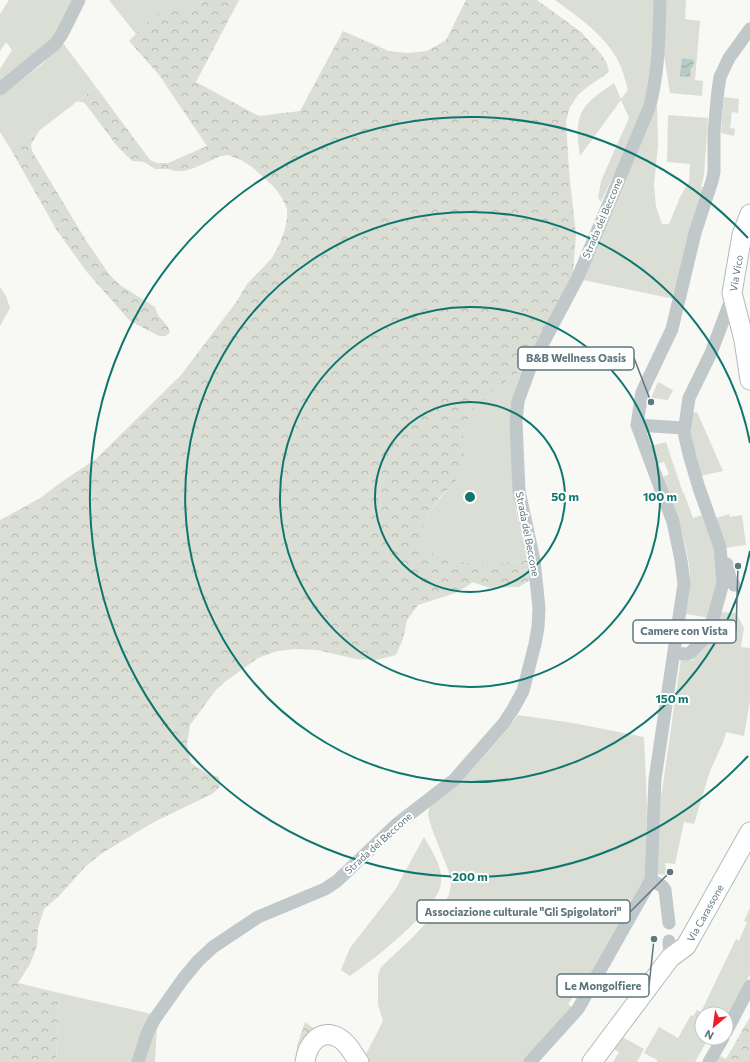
<svg xmlns="http://www.w3.org/2000/svg" width="750" height="1062" font-family="Commissioner,sans-serif">
<style>
.green{fill:#daded4}
.forest{fill:url(#forest-crowns)}
.water{fill:url(#water-waves)}
.lines{fill:none;stroke-linecap:round;stroke-linejoin:round}
.secondary-casing{stroke:#b1bbbd;stroke-width:21}
.street{stroke:#c1c8ca;stroke-width:13}
.secondary{stroke:#fff;stroke-width:19}
.ring{fill:none;stroke:#0f766e;stroke-width:2}
.labels{text-anchor:middle;stroke-width:4;stroke-linejoin:round;paint-order:stroke}
.street-label{font-size:10px;fill:#5d777d;stroke:#fff}
.centre{fill:#0f766e;stroke:#fff;stroke-width:2}
.ring-label{font-size:12px;text-anchor:middle;font-weight:bold;fill:#0f766e;stroke:#fff;stroke-width:4;stroke-linejoin:round;paint-order:stroke}
.leader{fill:none;stroke:#5d777d;stroke-width:1.5}
.callout-dot{fill:#5d777d;stroke:#fff;stroke-width:1.5}
.callout{fill:#fff;stroke:#5d777d;stroke-width:1.5}
.callout-label{font-size:11px;text-anchor:middle;font-weight:bold;fill:#5d777d}
</style>
<defs>
<pattern id="forest-crowns" width="20" height="18" patternUnits="userSpaceOnUse"><rect width="20" height="18" fill="#daded4"/><path d="M2 6a3 3 0 1 1 6 0M12 15a3 3 0 1 1 6 0" fill="none" stroke="#b4b9b1"/></pattern>
<pattern id="water-waves" width="16" height="10" patternUnits="userSpaceOnUse"><rect width="16" height="10" fill="#b6caca"/><path d="M0 5q4-4 8 0t8 0" fill="none" stroke="#97a9a9"/></pattern>
</defs>
<rect width="100%" height="100%" fill="#f8f8f5"/>
<g class="green">
<polygon points="9,0 75,0 58,37 0,83 0,69 12,50 6,42 0,51 0,14"/>
<polygon points="109,0 203,0 189,12 150,19 136,34"/>
<path d="M555,0H654C653,28 654,58 648,86C640,125 618,165 601,202L598,198L601,181L629,118L621,100L580,156C574,114 579,106 614,83L621,99L628,90C625,79 622,67 616,57C602,33 577,16 555,0Z"/>
<polygon points="665,0 686,0 685,19 700,21 695,80 703,81 702,96 670,93 663,49"/>
<polygon points="63,43 96,87 40,130 10,148 0,132 0,96 41,65"/>
<polygon points="724,97 739,99 738,113 732,112 730,128 735,129 734,136 721,133"/>
<polygon points="657,100 658,145 654,185 656,207 662,224 669,224 680,197 689,182 690,164 667,162 668,115 708,118 704,176 701,186 704,188 674,299 583,280"/>
<polygon points="0,287 6,296 10,308 0,326"/>
<path d="M522,370L513,396V491L516,511L528,560C504,563 480,565 456,561C444,558 433,553 421,550V531L429,514L440,498L454,484L463,468V432L471,411L493,391Z"/>
<polygon points="658,382 673,390 668,400 651,398"/>
<polygon points="697,412 723,471 700,476 689,438 689,413"/>
<path d="M666,442L683,493H684L693,518L705,514L714,537L720,583L710,618L686,614C687,604 690,593 690,583C691,549 674,509 663,477L669,474L664,462L658,464L651,446Z"/>
<polygon points="729,514 730,517 742,515 746,545 723,548 713,519"/>
<polygon points="719,612 736,613 744,628 741,647 750,648 750,701 744,736 726,732 724,740 710,771 694,824 684,822 675,864 665,863 667,875 656,874 661,798 681,659 693,660"/>
<polygon points="518,715 573,723 644,737 647,805 645,881 580,999 574,995 568,1004 573,1008 525,1062 367,1062 364,1058 383,1021 378,1005 378,975 381,967 413,937 441,907 449,895 451,884 449,872 432,829 428,815 429,808 434,802 460,783 507,730"/>
<path d="M424,837C432,851 443,867 441,883C439,909 372,961 350,976L341,970L350,948L395,890Z"/>
<polygon points="750,908 750,974 726,1021 726,1014 702,1014 702,1038 717,1038 714,1044 707,1041 695,1062 657,1062 657,1060 644,1053 659,1027 678,1038 691,1015 693,1016 697,1010 701,1012 736,939 739,941 747,922 744,921"/>
<polygon points="59,993 152,1014 133,1062 56,1062"/>
<polygon points="157,1024 155,1062 142,1062"/>
<polygon points="619,1035 644,1049 637,1062 613,1062 619,1052 609,1047"/>
</g>
<g class="forest">
<path d="M203,0H239L196,82L259,116L300,111L343,31L389,51L407,53L427,51L446,40L466,0H537L581,32L602,55L607,64L609,72L586,88L578,95L570,107L566,121L569,171L576,235L573,273L522,370L493,391L471,411L463,432L464,468L454,484L439,498L429,514L421,531V550C433,553 445,558 456,561C480,565 504,563 528,560L530,580L519,587L489,588L473,582L458,592L418,605L407,620L403,639L396,655L376,660L356,659L317,650L296,649L277,651L258,658L226,681L216,690L190,725L187,744L191,763L208,774L219,777L220,787L212,794L154,822L119,843L101,854L85,867L59,896L44,909L38,928L37,946L30,964L18,983L59,993L56,1062H0V520L39,499L60,483L96,459L181,375L237,301L247,284L272,258L280,243L285,229L287,218V209L282,198L275,188L252,167L241,160L228,155L221,156L194,168L184,171H175L168,169H155L144,162L132,161L117,146L87,106L83,102H77L96,87L150,160L157,163H168L207,146L159,75L129,41L150,19L169,6L189,12Z"/>
<polygon points="40,130 31,144 32,151 87,242 109,274 120,285 155,307 158,315 168,327 170,332 166,336 159,336 130,321 86,271 56,229 10,148"/>
<polygon points="750,1017 750,1062 714,1062 718,1055 726,1059"/>
<polygon points="305,1022 315,1029 296,1062 297,1046"/>
</g>
<polygon class="water" points="682,58 694,60 693,67 691,67 690,77 680,76"/>
<g class="lines">
<defs>
<g id="secondary">
<polyline points="750,214 742,235 732,293 744,340 750,380"/>
<path d="M305,1062C307,1045 320,1027 339,1038C348,1043 353,1054 359,1062"/>
<polyline points="592,1062 670,958 686,946 750,832"/>
</g>
</defs>
<use href="#secondary" class="secondary-casing"/>
<g class="street">
<polyline points="0,89 55,44 62,34 79,0"/>
<polyline points="637,425 683,428 685,426 689,398 711,353 732,297"/>
<polyline points="727,564 730,578 734,585"/>
<polyline points="674,653 686,654 690,653 702,641 713,619 723,583 720,547 699,488 690,458 683,428"/>
<polyline points="651,880 662,886 665,890 669,923"/>
<polyline points="669,941 670,958"/>
<polyline points="726,1032 750,986"/>
<path d="M138,1062L147,1034L154,1020L183,979L198,961L213,947L258,917L325,889L337,881L397,824L454,780L504,723L513,709L523,691L535,644L538,627L539,608L534,560L519,491L516,422L518,401L530,368L578,277L649,108C659,74 659,36 660,0"/>
<polyline points="530,1062 578,1009 651,880 655,779 684,584 681,560 673,522 637,425 642,392 672,329 695,233 712,181 714,172 714,132 718,90 720,77 729,58 750,29"/>
<polyline points="709,1062 723,1038"/>
</g>
<use href="#secondary" class="secondary"/>
</g>
<g class="ring">
<circle cx="470" cy="497" r="95"/>
<circle cx="470" cy="497" r="190"/>
<path d="M750 551A285 285 0 1 1 750 443"/>
<path d="M748 756A380 380 0 1 1 748 238"/>
</g>
<g class="labels">
<g class="street-label">
<text transform="translate(602 218) rotate(-67)" y="4">Strada del Beccone</text>
<text transform="translate(736 273) rotate(-80)" y="4">Via Vico</text>
<text transform="translate(528 534) rotate(79)" y="4">Strada del Beccone</text>
<text transform="translate(378 843) rotate(-42)" y="4">Strada del Beccone</text>
<text transform="translate(705 913) rotate(-61)" y="4">Via Carassone</text>
</g>
</g>
<circle cx="470" cy="497" r="6" class="centre"/>
<g class="ring-label">
<text x="565" y="501">50 m</text>
<text x="660" y="501">100 m</text>
<text x="672" y="703">150 m</text>
<text x="470" y="881">200 m</text>
</g>
<path class="leader" d="M651 402L634 358M738 566L736 631M670 872L630 912M654 939L649 986"/>
<g class="callout-dot">
<circle cx="651" cy="402" r="4"/>
<circle cx="738" cy="566" r="4"/>
<circle cx="670" cy="872" r="4"/>
<circle cx="654" cy="939" r="4"/>
</g>
<g class="callout">
<rect x="518" y="347" width="116" height="23" rx="4"/>
<rect x="633" y="620" width="103" height="23" rx="4"/>
<rect x="417" y="900" width="213" height="23" rx="4"/>
<rect x="557" y="974" width="92" height="23" rx="4"/>
</g>
<g class="callout-label">
<text x="576" y="362">B&amp;B Wellness Oasis</text>
<text x="684" y="635">Camere con Vista</text>
<text x="523" y="916">Associazione culturale "Gli Spigolatori"</text>
<text x="603" y="990">Le Mongolfiere</text>
</g>
<g transform="translate(714 1026) rotate(209)"><circle r="19" fill="#ffffff" stroke="#bec9cb"/>
<path d="M0-3L7 15L0 10L-7 15Z" fill="#f01e26"/>
<text y="-6" font-size="11" font-weight="bold" text-anchor="middle" fill="#5d777d">N</text>
</g>
</svg>
